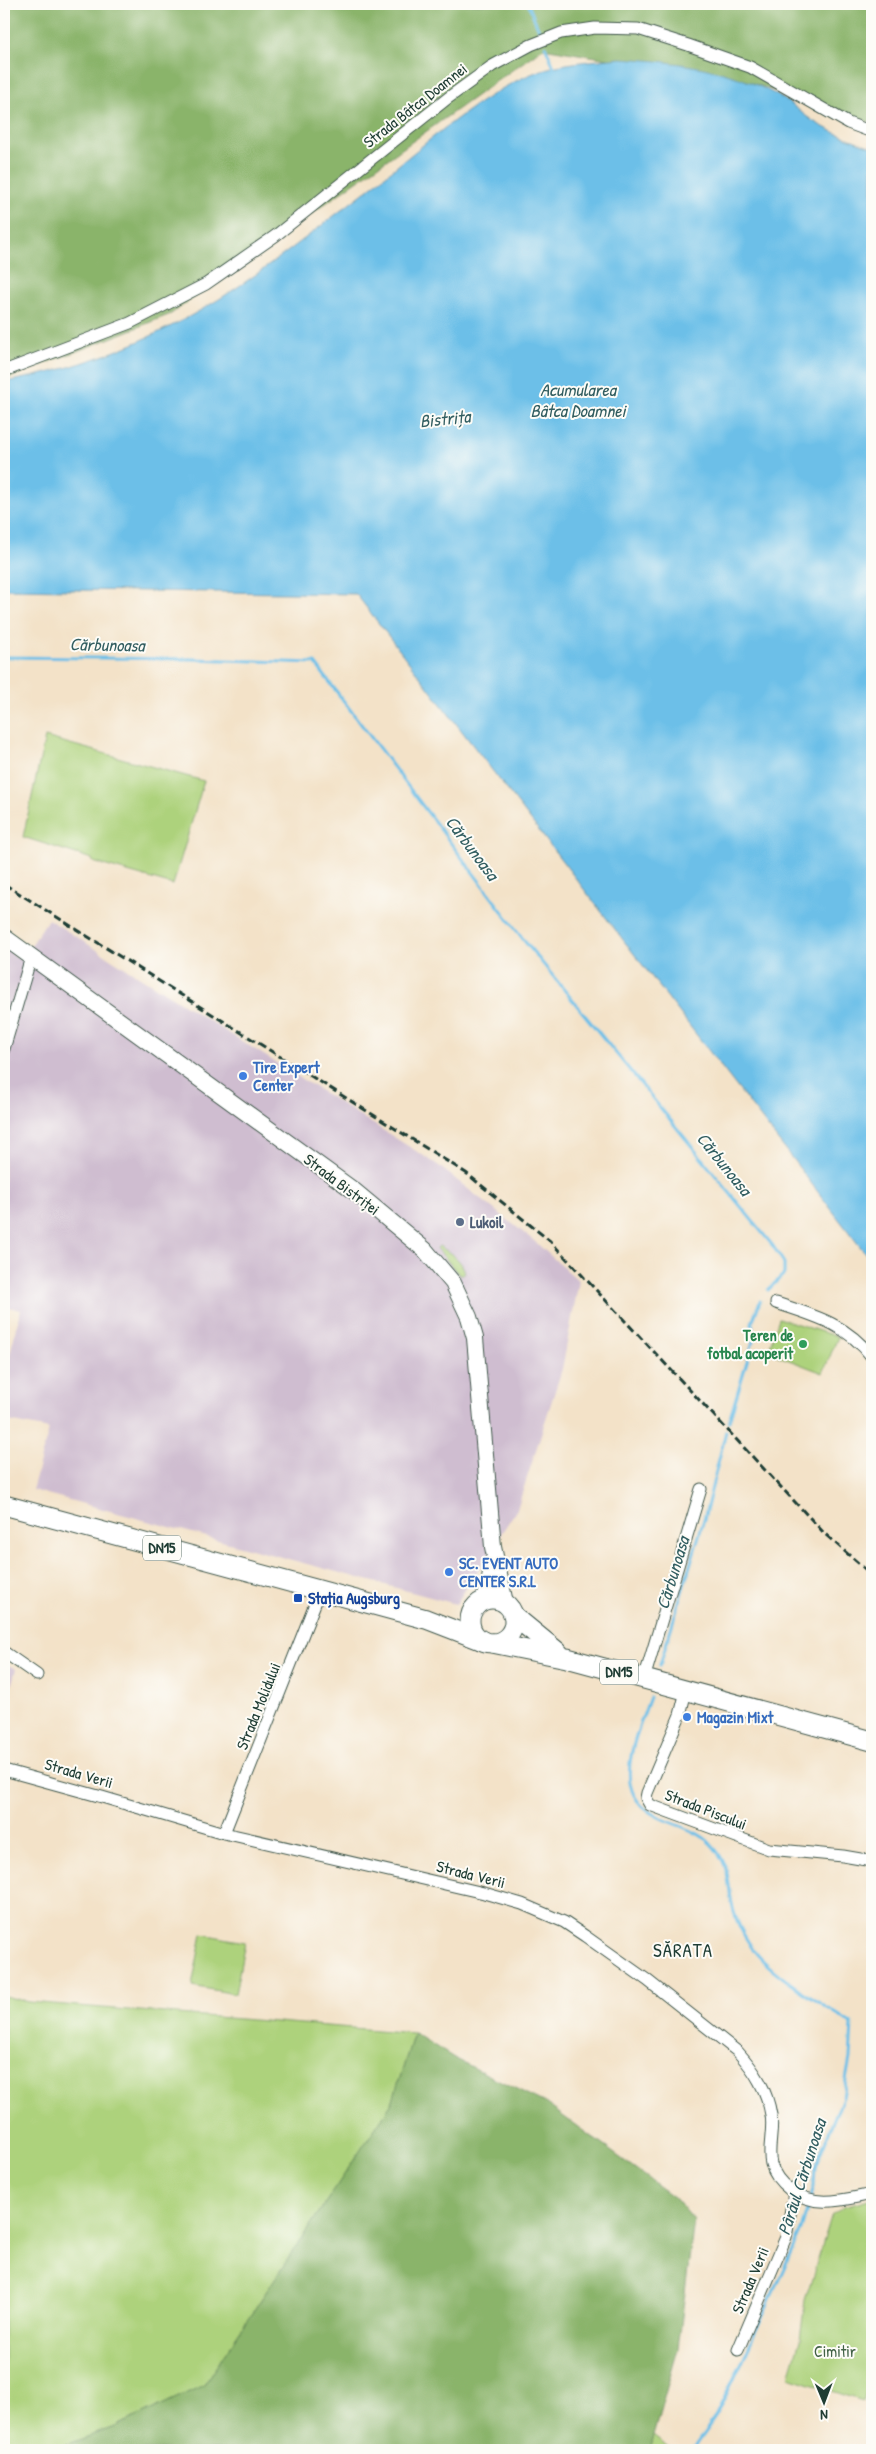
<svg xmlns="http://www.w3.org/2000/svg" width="876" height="2454" font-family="'Patrick Hand',sans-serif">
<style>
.industrial{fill:#cfbdd0}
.green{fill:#add27b;stroke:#668858}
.forest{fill:#8ab46b;stroke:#547850}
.water{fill:#6cbfe8;stroke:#467e8e}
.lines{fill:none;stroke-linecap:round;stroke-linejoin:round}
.stream{stroke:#6cbfe8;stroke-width:3}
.minor-casing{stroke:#3f564a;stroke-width:13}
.secondary-casing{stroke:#3f564a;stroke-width:18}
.primary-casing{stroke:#3f564a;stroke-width:21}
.minor{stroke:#fff;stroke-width:11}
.secondary{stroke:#fff;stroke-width:16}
.primary{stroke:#fff;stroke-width:19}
.rail{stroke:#1f3d34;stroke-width:3;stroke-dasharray:8 4;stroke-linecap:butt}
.shop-dot{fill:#3f7fe0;stroke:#fdfcf7;stroke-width:2}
.service-dot{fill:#5c6f8a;stroke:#fdfcf7;stroke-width:2}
.leisure-dot{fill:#2e9e5b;stroke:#fdfcf7;stroke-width:2}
.transit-dot{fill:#1a4fb4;stroke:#fdfcf7;stroke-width:2}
.labels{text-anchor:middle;stroke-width:4;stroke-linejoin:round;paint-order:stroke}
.shield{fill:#fdfcf7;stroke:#62766e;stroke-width:1}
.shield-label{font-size:15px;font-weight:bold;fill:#1f3d34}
.street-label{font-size:16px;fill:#1f3d34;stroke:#fdfcf7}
.shop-label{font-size:16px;font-weight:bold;fill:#366cbe;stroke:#fdfcf7;text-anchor:start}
.service-label{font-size:16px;font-weight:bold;fill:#4e5e75;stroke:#fdfcf7;text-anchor:start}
.leisure-label{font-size:16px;font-weight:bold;fill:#27864d;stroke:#fdfcf7;text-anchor:end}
.transit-label{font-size:16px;font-weight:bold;fill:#164399;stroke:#fdfcf7;text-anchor:start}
.park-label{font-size:16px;fill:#426246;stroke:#fdfcf7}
.water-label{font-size:18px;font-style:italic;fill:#325e61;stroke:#fdfcf7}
.quarter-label{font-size:19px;letter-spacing:1px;fill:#1f3d34;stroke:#fdfcf7}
</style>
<rect width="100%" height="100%" fill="#fdfcf7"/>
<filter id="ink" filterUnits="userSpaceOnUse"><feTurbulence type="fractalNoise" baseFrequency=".02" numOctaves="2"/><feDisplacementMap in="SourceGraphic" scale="10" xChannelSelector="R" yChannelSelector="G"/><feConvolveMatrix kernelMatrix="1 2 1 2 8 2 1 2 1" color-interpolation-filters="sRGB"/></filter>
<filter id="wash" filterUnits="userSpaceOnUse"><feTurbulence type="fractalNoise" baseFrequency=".0096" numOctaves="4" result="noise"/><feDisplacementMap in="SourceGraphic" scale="20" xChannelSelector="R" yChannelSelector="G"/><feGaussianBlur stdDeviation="1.12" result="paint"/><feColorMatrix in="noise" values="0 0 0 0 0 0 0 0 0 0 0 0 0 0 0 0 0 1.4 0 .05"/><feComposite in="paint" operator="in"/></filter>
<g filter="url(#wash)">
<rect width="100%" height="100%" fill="#f3e2c8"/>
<g class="industrial">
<polygon points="48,919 435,1163 533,1240 579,1281 562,1369 517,1509 456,1604 32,1490 49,1429 4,1420 4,1377 21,1310 4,1306 4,947 22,960"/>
<polygon points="4,1663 16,1669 4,1711"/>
</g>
<g class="green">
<polygon points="45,737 204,781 173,885 93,862 92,859 23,837"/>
<path d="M439,1246C450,1253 463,1260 465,1273L463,1275H459L437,1248Z"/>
<polygon points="779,1318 838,1337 823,1373 768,1352"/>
<polygon points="202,1934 245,1942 235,1994 192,1986"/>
<polygon points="4,1996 28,2002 414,2033 392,2103 204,2385 113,2428 50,2450 4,2450"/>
<polygon points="872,2198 872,2293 867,2307 872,2308 872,2375 863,2401 789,2377 800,2340 805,2300 832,2214 844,2206"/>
<polygon points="653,2436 671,2450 649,2450"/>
</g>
<g class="forest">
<polygon points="4,4 872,4 872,123 755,84 543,48 171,314 4,380"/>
<polygon points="414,2033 454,2058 545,2103 674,2197 694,2220 678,2349 649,2450 50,2450 113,2428 204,2385 392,2103"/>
</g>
<path class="water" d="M621,58C679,62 731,68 782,98C793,104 802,114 813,121C831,132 852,140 872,147V1262L356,594L4,589V382C72,371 142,344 201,310C257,278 315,230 366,191C415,153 479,94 536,72C562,62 593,61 621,58Z"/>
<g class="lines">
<g class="stream">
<polyline points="528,4 539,30"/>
<polyline points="545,46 554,67"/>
<polyline points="4,657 193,659 315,663 526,943 773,1246 784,1263 784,1274 768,1290"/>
<polyline points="729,1421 754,1338 752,1323 760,1301"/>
<polyline points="660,1665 704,1519 726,1431"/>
<path d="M650,1697C641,1723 620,1768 634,1795C649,1824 689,1822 710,1843C733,1866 726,1885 734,1912C737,1922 743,1934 749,1943C765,1972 823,2004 852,2024L850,2058L843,2097L815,2167L814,2186L801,2230L741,2364L716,2416L692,2450"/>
</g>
</g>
</g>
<g filter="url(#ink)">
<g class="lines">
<defs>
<g id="minor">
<polyline points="4,371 130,323 206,284 275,236 448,98 492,66 531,45 561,33 595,28 638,29 688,45 750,67 848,123 872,132"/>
<polyline points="4,1049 31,957"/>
<path d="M776,1303C813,1315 847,1324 872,1357"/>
<polyline points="4,1652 37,1675"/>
<polyline points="644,1679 701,1489"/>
<polyline points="686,1691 680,1715 647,1793 646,1798 650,1805 769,1849 843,1856 872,1861"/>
<path d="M4,1770L102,1797L224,1833L484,1893L522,1904L564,1922L585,1936L647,1980L738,2052C755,2071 767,2090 771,2115C774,2131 767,2149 771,2164C774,2174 781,2183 789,2189C815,2209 842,2200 872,2194"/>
<polyline points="224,1833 320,1591"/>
<polyline points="738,2350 786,2237 794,2192"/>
</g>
<g id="secondary">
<polyline points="4,937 353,1190 425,1250 453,1283 469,1317 475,1338 493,1547 505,1603"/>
<polyline points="483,1602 490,1580 492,1562"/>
</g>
<g id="primary">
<polyline points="4,1505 426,1619 483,1641"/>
<circle cx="492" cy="1621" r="22"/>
<polyline points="514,1616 558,1652"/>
<polyline points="492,1643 567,1658 872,1741"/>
</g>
</defs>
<use href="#minor" class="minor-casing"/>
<use href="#secondary" class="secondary-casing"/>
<use href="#primary" class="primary-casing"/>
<use href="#minor" class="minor"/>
<use href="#secondary" class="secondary"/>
<use href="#primary" class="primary"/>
<polyline class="rail" points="4,884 466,1173 550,1241 825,1534 872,1575"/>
</g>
</g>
<g class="shop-dot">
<circle cx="243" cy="1076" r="5"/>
<circle cx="449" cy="1572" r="5"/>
<circle cx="687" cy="1717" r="5"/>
</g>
<circle class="service-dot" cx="460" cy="1222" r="5"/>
<circle class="leisure-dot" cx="803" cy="1344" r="5"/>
<rect class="transit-dot" x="293" y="1593" width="10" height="10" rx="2.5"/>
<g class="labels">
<g class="shield">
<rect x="143" y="1535.5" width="38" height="25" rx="4"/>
<rect x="600" y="1659.5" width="38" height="25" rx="4"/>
</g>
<g class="shield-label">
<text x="162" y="1553">DN15</text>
<text x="619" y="1677">DN15</text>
</g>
<g class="street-label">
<text transform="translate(415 105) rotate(-38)" y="6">Strada Bâtca Doamnei</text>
<text transform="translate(342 1184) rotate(37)" y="6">Strada Bistriței</text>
<text transform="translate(258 1706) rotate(-68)" y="6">Strada Molidului</text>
<text transform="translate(79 1773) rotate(16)" y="6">Strada Verii</text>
<text transform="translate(706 1809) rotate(21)" y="6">Strada Piscului</text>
<text transform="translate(471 1874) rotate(14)" y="6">Strada Verii</text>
<text transform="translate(750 2280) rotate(-67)" y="6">Strada Verii</text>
</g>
<g class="shop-label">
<text x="253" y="1073">Tire Expert<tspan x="253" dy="18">Center</tspan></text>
<text x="459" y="1569">SC. EVENT AUTO<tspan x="459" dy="18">CENTER S.R.L</tspan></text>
<text x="697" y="1723">Magazin Mixt</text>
</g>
<g class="service-label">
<text x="470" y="1228">Lukoil</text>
</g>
<g class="leisure-label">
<text x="793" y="1341">Teren de<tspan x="793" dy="18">fotbal acoperit</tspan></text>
</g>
<g class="transit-label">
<text x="308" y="1604">Stația Augsburg</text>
</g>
<g class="park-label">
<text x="835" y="2357">Cimitir</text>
</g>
<g class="water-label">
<text x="578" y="396">Acumularea<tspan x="578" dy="21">Bâtca Doamnei</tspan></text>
<text transform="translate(445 419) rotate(-6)" y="6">Bistrița</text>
<text transform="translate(107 645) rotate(1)" y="6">Cărbunoasa</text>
<text transform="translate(472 848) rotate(53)" y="6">Cărbunoasa</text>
<text transform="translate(724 1164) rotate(51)" y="6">Cărbunoasa</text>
<text transform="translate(673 1573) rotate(-73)" y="6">Cărbunoasa</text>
<text transform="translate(802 2177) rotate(-72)" y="6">Pârâul Cărbunoasa</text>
</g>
<g class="quarter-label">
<text x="683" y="1957">SĂRATA</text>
</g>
</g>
<rect width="876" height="2454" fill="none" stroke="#fdfcf7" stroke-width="20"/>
<g transform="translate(824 2402) rotate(179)" stroke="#fdfcf7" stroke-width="4" paint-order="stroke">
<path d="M0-4L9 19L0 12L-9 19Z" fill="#1f3d34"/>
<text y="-8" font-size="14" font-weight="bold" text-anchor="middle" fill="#1f3d34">N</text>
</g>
</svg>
